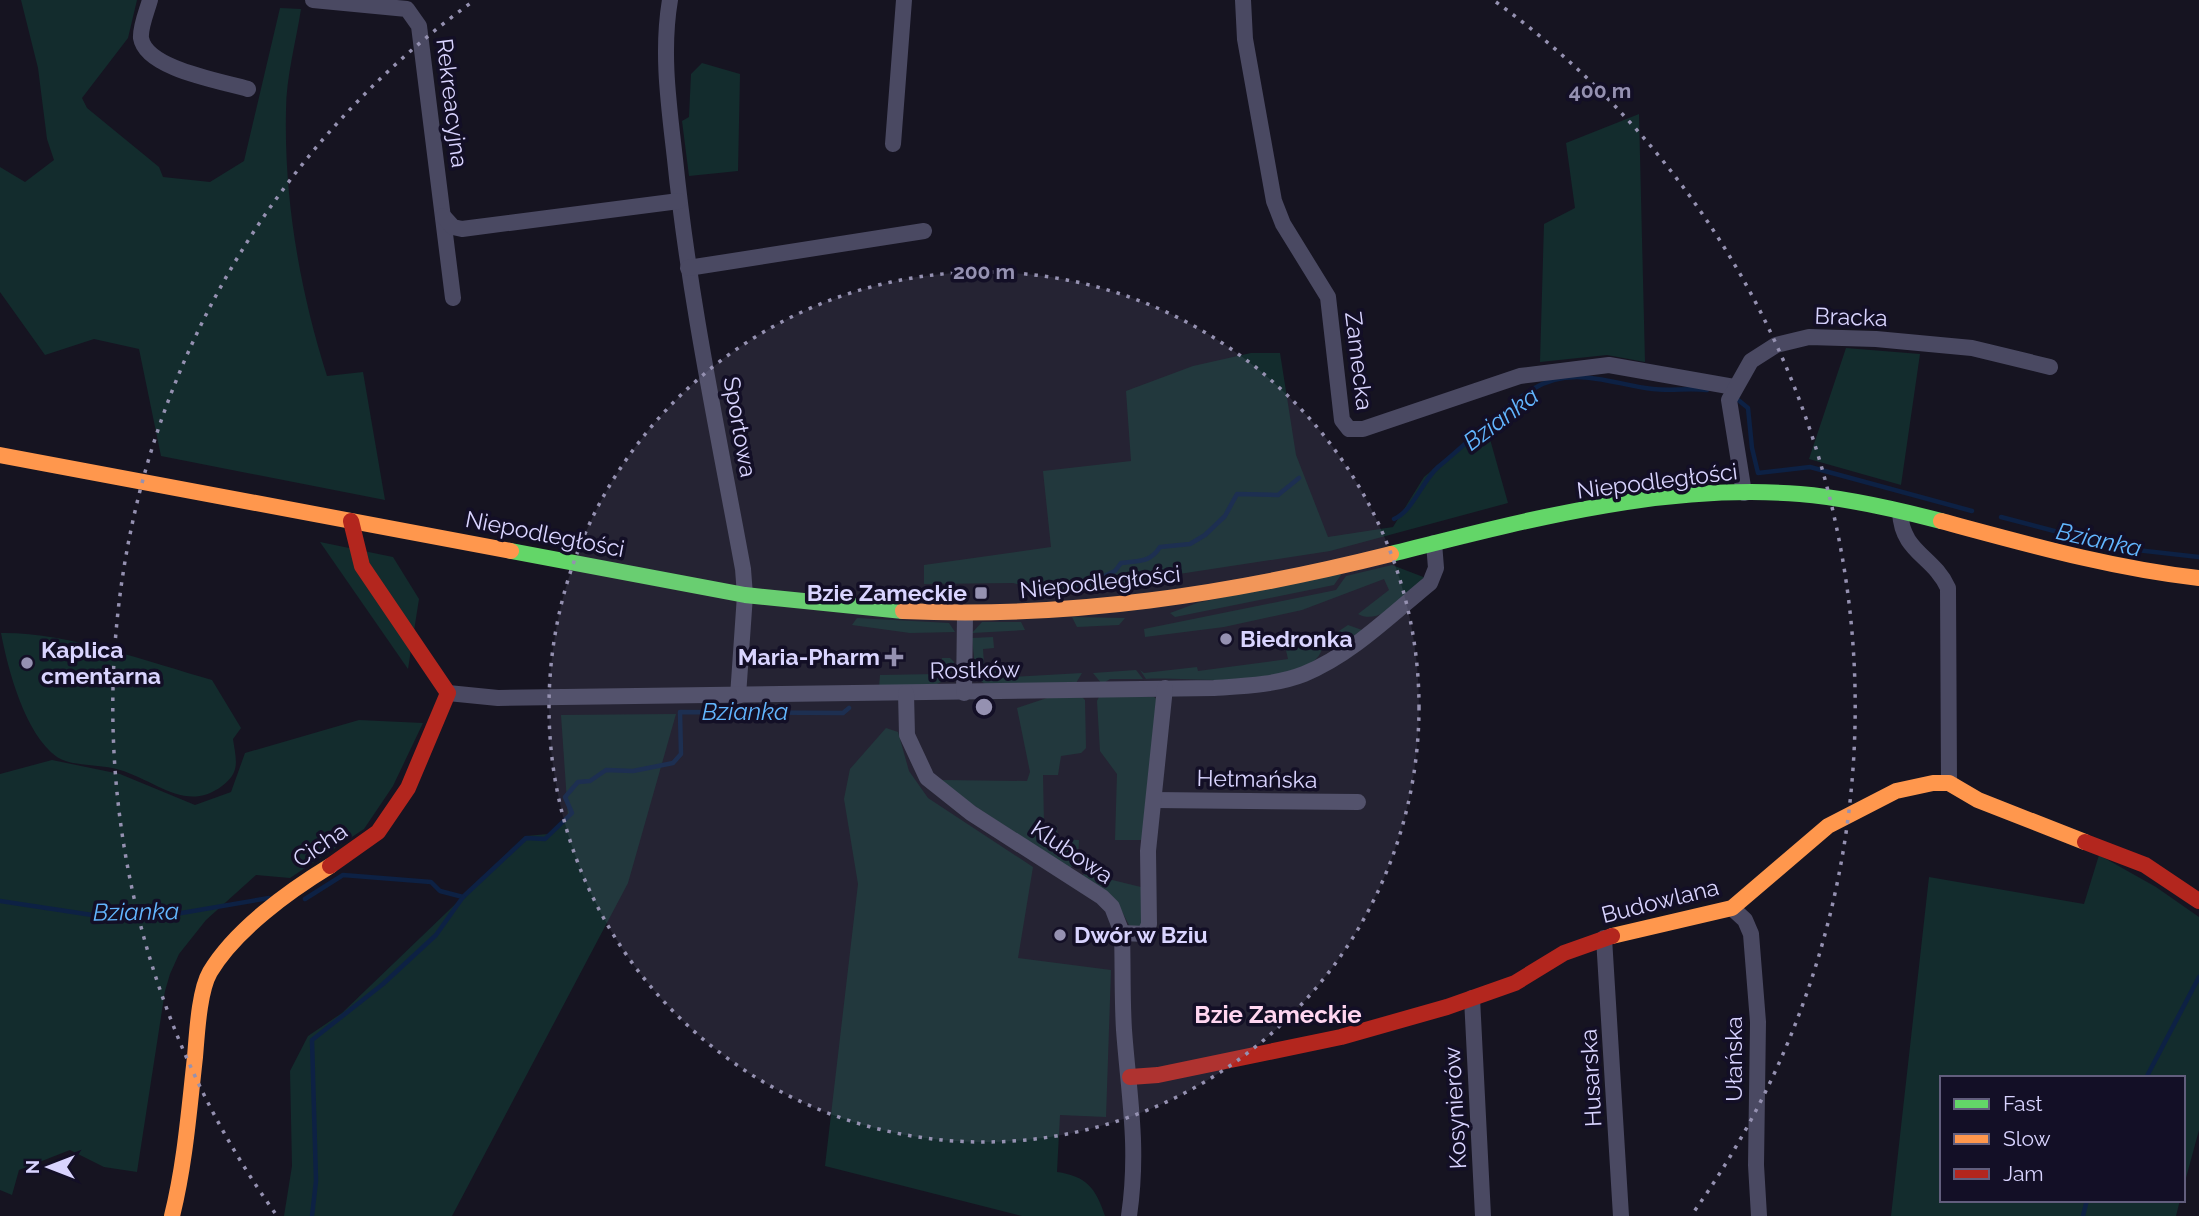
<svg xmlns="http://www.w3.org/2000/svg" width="2199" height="1216" font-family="Raleway,sans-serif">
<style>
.green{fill:#132c2d}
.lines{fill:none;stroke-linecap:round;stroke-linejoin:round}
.stream{stroke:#0d2144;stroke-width:4.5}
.street{stroke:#4a4962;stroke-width:16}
.fast{stroke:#63d668;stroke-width:16}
.slow{stroke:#ff974d;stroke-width:16}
.jam{stroke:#b3261e;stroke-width:16}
.ring{fill:none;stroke:#9591b1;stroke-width:3.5;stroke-dasharray:3.5 7}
.poi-dot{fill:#9591b1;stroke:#130f26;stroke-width:2.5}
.labels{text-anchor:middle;stroke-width:7;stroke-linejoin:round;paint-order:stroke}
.street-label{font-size:23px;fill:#d9d4ff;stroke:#130f26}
.poi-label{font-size:23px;font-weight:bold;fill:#d9d4ff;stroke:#130f26;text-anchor:start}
.water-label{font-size:24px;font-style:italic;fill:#62b6ff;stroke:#130f26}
.neighbourhood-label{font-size:24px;font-weight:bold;fill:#ffd6f0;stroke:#130f26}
.centre{fill:#9591b1;stroke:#130f26;stroke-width:3.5}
.ring-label{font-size:21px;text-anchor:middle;font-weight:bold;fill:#9591b1;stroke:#130f26;stroke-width:7;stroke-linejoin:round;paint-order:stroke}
</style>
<rect width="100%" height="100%" fill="#161421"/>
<g class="green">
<path d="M21,0H137L128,38L82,98L87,108L159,167L163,177L210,182L244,161L280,8L301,9C296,42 286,77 286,111C284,200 300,291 327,376L363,372L385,500L161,456L139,349L94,339L45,355L0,292V167L25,182L54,160L47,139L38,68Z"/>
<polygon points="702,63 740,74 738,171 689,176 682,121 689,117 691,74"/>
<polygon points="1639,114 1645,362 1607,355 1540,362 1544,224 1575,208 1566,143"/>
<polygon points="1846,348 1920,354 1901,485 1809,459"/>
<polygon points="1251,353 1280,353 1296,455 1328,537 1393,527 1424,477 1486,425 1508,503 1330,551 1055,593 1013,583 924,584 924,565 1051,547 1043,471 1131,461 1126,391 1193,366"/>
<polygon points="320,542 393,557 419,599 408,669"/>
<path d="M1392,565L1426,578C1410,592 1381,627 1358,614L1389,590L1384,579L1302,610L1224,627L1145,637L1144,629L1336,590L1346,576Z"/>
<polygon points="1343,572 1334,585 1175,617 1170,613 1197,603"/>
<polygon points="1072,617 1125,618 1119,625 1077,627"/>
<polygon points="857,618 949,623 955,632 910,633 852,625"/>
<polygon points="982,622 1021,622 1025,630 972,633"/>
<polygon points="1348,625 1362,630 1335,648 1336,633"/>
<path d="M1,633C66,632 149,662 212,680L241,728L233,739C236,760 241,772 222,786C186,813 157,781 120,770C102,764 72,767 57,757C25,734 8,670 1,633Z"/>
<polygon points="993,637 994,648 983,649 984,665 995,664 996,675 976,676 972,638"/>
<path d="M1317,641L1324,642C1317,697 1183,675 1146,679L1140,670L1144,673L1197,667L1198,671L1288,659L1285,646Z"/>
<path d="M942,658H950L954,662C952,695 903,687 879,688L880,675L938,674Z"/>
<polygon points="1136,670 1143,679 1110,679 1102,684 1093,673"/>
<polygon points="1082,673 1076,683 988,686 978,679"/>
<polygon points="1050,697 1082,697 1085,700 1086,748 1081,753 1061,756 1058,775 1043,775 1044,825 1057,826 1058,839 1079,840 1078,864 1069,868 940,783 941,780 1027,781 1030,772 1017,708"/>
<polygon points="1099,697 1154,697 1159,701 1146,840 1115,840 1117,774 1100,751 1097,701"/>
<polygon points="676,714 628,883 452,1216 284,1216 292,1166 290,1071 308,1036 342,1013 526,836 548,834 568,816 561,715"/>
<polygon points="359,720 423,723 393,786 364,829 290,878 256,875 206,920 179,954 170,974 165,991 137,1172 104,1167 70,1150 19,1170 12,1195 0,1190 0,774 52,760 120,774 195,805 231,792 245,753"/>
<path d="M886,728L898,732L909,771L928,798L1033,867L1018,958L1111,970L1106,1117L1060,1115L1057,1172C1086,1176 1096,1188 1105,1216H1022L825,1166L858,884L844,799L850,769Z"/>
<polygon points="2099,855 2156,887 2199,917 2199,1130 2183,1189 2183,1078 1942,1078 1942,1200 2180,1200 2176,1216 1891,1216 1929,877 2084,904"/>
<polygon points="1097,868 1100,877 1145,888 1141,931 1129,925 1117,902 1082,877 1087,869"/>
</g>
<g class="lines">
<g class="stream">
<polyline points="1737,399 1748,408 1752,448 1758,473 1810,467 1972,511"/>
<polyline points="2001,517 2119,548 2199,557"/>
<path d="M1394,519C1413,511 1422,481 1438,467C1469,442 1499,410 1533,389C1573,364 1614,385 1653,389C1671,391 1689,388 1707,390"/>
<path d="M1029,591H1038L1051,584L1085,585L1115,571L1121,563C1138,560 1149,564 1160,547L1190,544L1205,535L1225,516L1237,494L1278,495L1299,478"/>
<polyline points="305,899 343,875 431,882 440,891 463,897 526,838 545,839 572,813 565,797 578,782 590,781 606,770 633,771 673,763 681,754 680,712 843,713 849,708"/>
<polyline points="0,901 112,918 164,916 269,898"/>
<polyline points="2146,1078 2199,977"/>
<polyline points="312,1216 316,1181 312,1040 383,984 436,935 463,897"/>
<polyline points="2083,1216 2087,1200"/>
</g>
<g class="street">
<path d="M150,0C147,11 140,27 141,38C146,69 221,81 248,89"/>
<polyline points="313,0 407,9 419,26 453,298"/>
<path d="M670,0C661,53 669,106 675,159C689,297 718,433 743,569L745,595L738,696"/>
<polyline points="1243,0 1245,39 1274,201 1283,224 1328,297 1342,420 1349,429 1363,429 1520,376 1609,365 1734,387"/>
<polyline points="893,144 904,0"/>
<polyline points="443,216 453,227 462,229 679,201"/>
<polyline points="688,268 924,231"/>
<polyline points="1744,493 1729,400 1751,361 1776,345 1809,337 1876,339 1972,348 2050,367"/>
<path d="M1900,512C1902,553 1933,555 1948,588L1949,783"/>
<path d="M448,693L498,698L1214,688C1244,686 1276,685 1304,674C1351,655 1392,614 1430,583L1436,568L1434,543"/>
<path d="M906,693L907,735L927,778L971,813L1102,897L1112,907L1122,933C1123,965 1122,998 1124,1030C1129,1097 1139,1147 1129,1216"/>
<polyline points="964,693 965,615"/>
<polyline points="1154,800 1358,802"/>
<polyline points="1732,908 1745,920 1751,934 1758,1022 1756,1165 1759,1216"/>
<polyline points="1122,933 1145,934 1149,924 1148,851 1165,688"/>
<polyline points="1604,938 1621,1216"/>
<polyline points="1472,998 1483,1216"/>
</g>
<g class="fast">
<polyline points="511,551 745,595 903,611"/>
<path d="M1391,554C1523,521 1662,483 1800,494C1847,498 1895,509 1941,521"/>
</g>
<g class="slow">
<polyline points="0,455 511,551"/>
<path d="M1941,521C2027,544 2110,568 2199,578"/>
<path d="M903,611C1069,619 1231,594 1391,554"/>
<polyline points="1612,936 1732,908 1828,826 1896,791 1933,783 1949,783 1978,800 2085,842"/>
<path d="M172,1216C185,1164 189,1110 195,1057C197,1034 199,991 210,972C235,930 289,891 330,866"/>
</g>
<g class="jam">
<polyline points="2085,842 2145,865 2199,901"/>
<polyline points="330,866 378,832 408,788 448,693 362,566 351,521"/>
<polyline points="1130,1077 1158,1075 1341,1037 1447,1007 1515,983 1564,953 1612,936"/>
</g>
</g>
<circle cx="984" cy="707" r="435" fill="#9591b1" fill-opacity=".12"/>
<g class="ring">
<circle cx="984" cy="707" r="435"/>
<path d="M275 1213A871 871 0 0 1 472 2M1496 2A871 871 0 0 1 1693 1213"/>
</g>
<g class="poi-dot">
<rect x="974" y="586" width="14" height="14" rx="3.5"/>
<circle cx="1226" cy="639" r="7"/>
<path d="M890.5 646.5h7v7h7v7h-7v7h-7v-7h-7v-7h7z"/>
<circle cx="27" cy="663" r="7"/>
<circle cx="1060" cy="935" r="7"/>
</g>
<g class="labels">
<g class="street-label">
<text transform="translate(452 103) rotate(83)" y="8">Rekreacyjna</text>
<text transform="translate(1851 317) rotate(2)" y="8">Bracka</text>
<text transform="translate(1359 361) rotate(83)" y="8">Zamecka</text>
<text transform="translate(740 427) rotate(80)" y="8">Sportowa</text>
<text transform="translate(1657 481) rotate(-7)" y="8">Niepodległości</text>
<text transform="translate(545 534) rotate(11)" y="8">Niepodległości</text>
<text transform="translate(1100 582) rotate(-6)" y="8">Niepodległości</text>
<text transform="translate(975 670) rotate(-1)" y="8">Rostków</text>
<text transform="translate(1257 779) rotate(1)" y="8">Hetmańska</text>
<text transform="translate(320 845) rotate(-34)" y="8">Cicha</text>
<text transform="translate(1072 852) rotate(34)" y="8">Klubowa</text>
<text transform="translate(1660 901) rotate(-14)" y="8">Budowlana</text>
<text transform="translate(1734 1059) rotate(-90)" y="8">Ułańska</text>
<text transform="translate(1591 1078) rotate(-93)" y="8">Husarska</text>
<text transform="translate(1455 1108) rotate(-93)" y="8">Kosynierów</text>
</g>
<g class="poi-label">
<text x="967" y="601" text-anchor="end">Bzie Zameckie</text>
<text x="1240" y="647">Biedronka</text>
<text x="41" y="658">Kaplica<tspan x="41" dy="26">cmentarna</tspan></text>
<text x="880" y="665" text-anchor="end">Maria-Pharm</text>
<text x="1074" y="943">Dwór w Bziu</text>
</g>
<g class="water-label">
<text transform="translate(1501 419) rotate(-37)" y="8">Bzianka</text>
<text transform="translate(2099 540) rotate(12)" y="8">Bzianka</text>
<text x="745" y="720">Bzianka</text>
<text transform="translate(136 912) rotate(-1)" y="8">Bzianka</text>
</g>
<g class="neighbourhood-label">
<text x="1278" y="1023">Bzie Zameckie</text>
</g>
</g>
<circle cx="984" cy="707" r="10" class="centre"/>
<g class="ring-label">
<text x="1600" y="98">400 m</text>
<text x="984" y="279">200 m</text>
</g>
<rect x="1940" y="1076" width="245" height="126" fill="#130f26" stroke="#625e7d" stroke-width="2"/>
<rect x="1954" y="1099" width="35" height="10" fill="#63d668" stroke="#625e7d" stroke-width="2"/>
<text x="2003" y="1111" font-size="21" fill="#d9d4ff">Fast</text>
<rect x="1954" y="1134" width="35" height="10" fill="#ff974d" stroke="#625e7d" stroke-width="2"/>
<text x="2003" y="1146" font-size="21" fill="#d9d4ff">Slow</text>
<rect x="1954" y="1169" width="35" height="10" fill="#b3261e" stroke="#625e7d" stroke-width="2"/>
<text x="2003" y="1181" font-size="21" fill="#d9d4ff">Jam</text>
<g transform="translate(49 1167) rotate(270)" stroke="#130f26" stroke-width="5" paint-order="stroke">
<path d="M0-5L12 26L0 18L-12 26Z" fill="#d9d4ff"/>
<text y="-10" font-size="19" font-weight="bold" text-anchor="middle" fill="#d9d4ff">N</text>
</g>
</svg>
